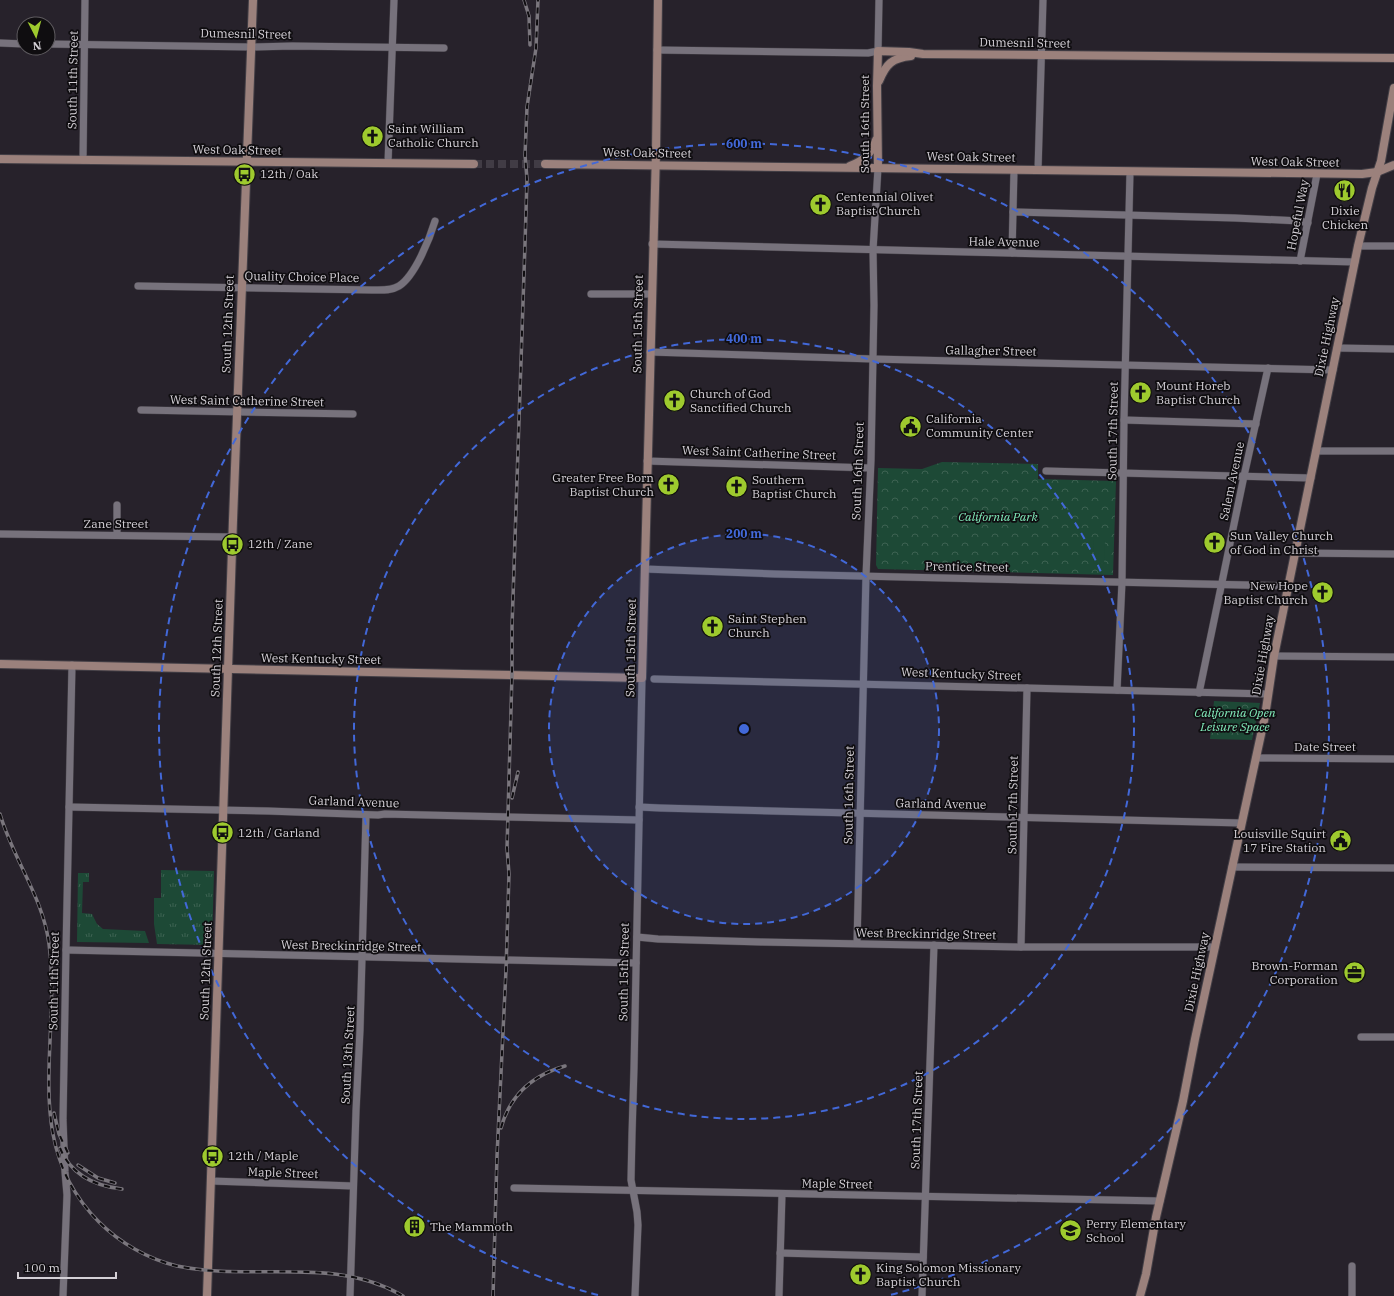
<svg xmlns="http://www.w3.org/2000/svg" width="1394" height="1296" font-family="'IBM Plex Serif',serif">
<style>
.grass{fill:url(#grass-tufts)}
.park{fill:url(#park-crowns)}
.pitch{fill:#1d4936}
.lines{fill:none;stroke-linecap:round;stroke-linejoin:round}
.secondary-tunnel{stroke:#413c45;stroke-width:8;stroke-dasharray:8 4;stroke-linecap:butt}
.street-casing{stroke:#433f46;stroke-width:8}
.secondary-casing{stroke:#433f46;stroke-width:10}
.street{stroke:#77727c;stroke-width:7}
.secondary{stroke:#9b817c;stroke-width:8}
.rail-casing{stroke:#7a767d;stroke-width:3.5}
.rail{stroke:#0f0d10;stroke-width:2;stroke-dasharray:6;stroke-linecap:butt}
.ring{fill:none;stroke:#4268d8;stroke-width:2;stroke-dasharray:7 5}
.labels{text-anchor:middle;stroke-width:3.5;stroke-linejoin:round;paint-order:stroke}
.street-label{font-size:12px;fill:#d4d0d6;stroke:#0f0d10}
.poi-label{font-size:12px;fill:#d4d0d6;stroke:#0f0d10;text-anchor:start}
.park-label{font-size:12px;font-style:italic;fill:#82ecbb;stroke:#0f0d10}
.centre{fill:#4268d8;stroke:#0f0d10;stroke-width:2}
.ring-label{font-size:12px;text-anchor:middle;font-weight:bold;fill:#4268d8;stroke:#0f0d10;stroke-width:3.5;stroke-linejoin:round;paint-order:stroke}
</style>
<defs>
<pattern id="grass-tufts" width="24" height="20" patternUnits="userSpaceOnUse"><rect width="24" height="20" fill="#1d4936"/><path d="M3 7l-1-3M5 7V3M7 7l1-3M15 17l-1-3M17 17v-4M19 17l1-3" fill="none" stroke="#3d6252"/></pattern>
<pattern id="park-crowns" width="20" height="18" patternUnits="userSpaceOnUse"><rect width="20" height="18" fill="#1d4936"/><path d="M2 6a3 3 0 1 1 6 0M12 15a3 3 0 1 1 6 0" fill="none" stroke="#3d6252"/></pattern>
</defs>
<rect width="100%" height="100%" fill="#27222b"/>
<g class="grass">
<polygon points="161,870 214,871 212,945 157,944 154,924 154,898 161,898"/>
<polygon points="78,873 89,873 89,882 83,882 82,913 92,914 97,924 103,929 145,931 149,943 77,942"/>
</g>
<g class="park">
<polygon points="942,462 1038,464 1038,479 1116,481 1113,575 878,569 876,565 878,468 922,469"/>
<polygon points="1214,701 1260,703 1252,740 1210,739"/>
</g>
<polygon class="pitch" points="1094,540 1105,540 1104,564 1093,563"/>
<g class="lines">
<polyline class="secondary-tunnel" points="474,164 545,164"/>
<defs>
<g id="street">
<polyline points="0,43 24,44"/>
<polyline points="48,44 251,47 292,46 444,48"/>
<polyline points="657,50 868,53 878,51 879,0"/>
<polyline points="83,160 85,0"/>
<polyline points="388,163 394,0"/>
<polyline points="1038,170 1043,0"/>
<polyline points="1013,212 1235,218 1300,221 1308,223"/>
<polyline points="652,244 1355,262"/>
<polyline points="1358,246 1394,246"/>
<polyline points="1012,253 1014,170"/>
<polyline points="1300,261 1317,174"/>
<path d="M138,286L372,290C381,290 391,291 399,286C415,276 430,238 435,221"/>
<polyline points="591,294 651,294"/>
<polyline points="1337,348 1394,349"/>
<polyline points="650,352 873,359 1333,370"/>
<polyline points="141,410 353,414"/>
<polyline points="1124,420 1256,424"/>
<polyline points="1316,451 1394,451"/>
<polyline points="647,461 870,468"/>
<polyline points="1046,471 1311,478"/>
<polyline points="0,534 233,537"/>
<polyline points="117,535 117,505"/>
<polyline points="1295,553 1394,554"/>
<polyline points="645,569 775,574 1288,586"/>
<polyline points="1274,656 1394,657"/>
<polyline points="654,679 1268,694"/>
<polyline points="1117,690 1122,582 1124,420 1130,172"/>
<polyline points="1199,693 1244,476 1268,368"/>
<polyline points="1256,758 1394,759"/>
<polyline points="69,807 268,811 378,815 385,814 639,820"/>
<polyline points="639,807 660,808 1241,823"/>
<polyline points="1232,867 1394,868"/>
<polyline points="637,937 658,939 761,942 1021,947 1215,947"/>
<polyline points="857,943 866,576 871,460 874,305 873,250 878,168"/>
<polyline points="1021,947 1027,688"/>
<polyline points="66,950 636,963"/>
<polyline points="1361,1037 1394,1037"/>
<polyline points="211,1181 353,1186"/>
<polyline points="514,1188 1160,1201"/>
<polyline points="780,1253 923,1257"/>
<polyline points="63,1296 67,1195 65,1172 63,1120 66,950 72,665"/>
<polyline points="350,1296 356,1111 360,1030 366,815"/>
<polyline points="635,1296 638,1225 637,1212 631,1180 632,1134 634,1068 642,678"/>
<polyline points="779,1296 782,1194"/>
<polyline points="922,1296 934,945"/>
<polyline points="1352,1296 1352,1266"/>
</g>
<g id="secondary">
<path d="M879,81C886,64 892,58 911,56"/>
<polyline points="0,159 474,164"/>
<polyline points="545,164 1362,174 1377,172 1394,165"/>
<path d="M850,166C863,161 872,154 876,140"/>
<polyline points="878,168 877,86 878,51 909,52 923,54 1394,58"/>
<polyline points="0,664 642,678 656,152 658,0"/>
<polyline points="207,1296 233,520 253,0"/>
<polyline points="1140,1296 1146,1274 1156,1217 1183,1101 1195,1039 1265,716 1274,656 1358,246 1372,188 1381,161 1394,88"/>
</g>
</defs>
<use href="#street" class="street-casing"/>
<use href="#secondary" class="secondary-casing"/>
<use href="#street" class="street"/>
<use href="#secondary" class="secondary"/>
<defs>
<g id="rail">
<polyline points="524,0 529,16 530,45"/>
<polyline points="512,798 518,772"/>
<path d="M0,814C13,859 43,897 49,944C62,1042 19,1142 99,1222C120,1243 148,1259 177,1266C252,1282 334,1255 403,1296"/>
<polyline points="54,1113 59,1134 68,1153"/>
<path d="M501,1128C510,1095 533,1075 565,1066"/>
<path d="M60,1148C71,1175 95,1186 122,1189"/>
<polyline points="78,1165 98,1178 115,1183"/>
<polyline points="493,1296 497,1156 506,970 509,874 507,848 512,675 512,627 525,244 527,179 525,155 527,107 536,48 538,0"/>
</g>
</defs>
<use href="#rail" class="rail-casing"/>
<use href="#rail" class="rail"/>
</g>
<circle cx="744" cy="729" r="195" fill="#4268d8" fill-opacity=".12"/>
<g class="ring">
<circle cx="744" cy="729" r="195"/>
<circle cx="744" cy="729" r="390"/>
<path d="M598 1295A585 585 0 1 1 890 1295"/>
</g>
<defs>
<symbol id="church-disc" viewBox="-11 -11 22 22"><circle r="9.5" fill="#9eca2e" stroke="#0f0d10"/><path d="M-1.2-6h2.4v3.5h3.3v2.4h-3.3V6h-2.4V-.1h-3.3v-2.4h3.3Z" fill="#111"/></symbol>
<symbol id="bus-disc" viewBox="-11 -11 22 22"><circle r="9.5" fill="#9eca2e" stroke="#0f0d10"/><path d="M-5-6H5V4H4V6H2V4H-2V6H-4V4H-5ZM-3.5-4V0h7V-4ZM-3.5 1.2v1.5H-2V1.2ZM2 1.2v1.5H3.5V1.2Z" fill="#111"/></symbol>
<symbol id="restaurant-disc" viewBox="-11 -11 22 22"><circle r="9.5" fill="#9eca2e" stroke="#0f0d10"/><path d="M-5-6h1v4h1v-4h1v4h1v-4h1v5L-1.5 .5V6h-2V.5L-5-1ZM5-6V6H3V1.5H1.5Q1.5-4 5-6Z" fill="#111"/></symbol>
<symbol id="civic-disc" viewBox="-11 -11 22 22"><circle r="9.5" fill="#9eca2e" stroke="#0f0d10"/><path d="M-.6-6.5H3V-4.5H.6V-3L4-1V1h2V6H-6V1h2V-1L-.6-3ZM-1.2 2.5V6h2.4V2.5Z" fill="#111"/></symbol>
<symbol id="office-disc" viewBox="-11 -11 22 22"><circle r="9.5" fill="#9eca2e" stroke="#0f0d10"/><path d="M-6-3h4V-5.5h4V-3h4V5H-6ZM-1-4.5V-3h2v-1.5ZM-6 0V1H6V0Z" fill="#111"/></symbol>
<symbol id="building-disc" viewBox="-11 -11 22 22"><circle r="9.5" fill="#9eca2e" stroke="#0f0d10"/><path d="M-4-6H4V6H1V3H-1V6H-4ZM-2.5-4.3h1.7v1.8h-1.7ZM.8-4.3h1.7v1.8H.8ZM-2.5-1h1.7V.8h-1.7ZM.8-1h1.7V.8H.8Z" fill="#111"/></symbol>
<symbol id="school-disc" viewBox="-11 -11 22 22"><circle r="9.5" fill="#9eca2e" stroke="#0f0d10"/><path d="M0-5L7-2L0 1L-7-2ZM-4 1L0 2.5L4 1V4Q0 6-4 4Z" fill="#111"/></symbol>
</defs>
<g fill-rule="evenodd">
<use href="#church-disc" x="360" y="124" width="25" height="25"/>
<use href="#bus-disc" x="232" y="162" width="25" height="25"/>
<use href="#restaurant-disc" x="1332" y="178" width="25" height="25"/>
<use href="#church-disc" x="808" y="192" width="25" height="25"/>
<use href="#church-disc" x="1128" y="380" width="25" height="25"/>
<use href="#church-disc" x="662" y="388" width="25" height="25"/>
<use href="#civic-disc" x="898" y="414" width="25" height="25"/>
<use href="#church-disc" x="656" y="472" width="25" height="25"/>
<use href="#church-disc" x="724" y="474" width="25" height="25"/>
<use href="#church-disc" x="1202" y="530" width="25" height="25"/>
<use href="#bus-disc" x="220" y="532" width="25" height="25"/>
<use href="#church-disc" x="1310" y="580" width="25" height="25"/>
<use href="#church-disc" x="700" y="614" width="25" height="25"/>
<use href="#bus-disc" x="210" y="820" width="25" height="25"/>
<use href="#civic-disc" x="1328" y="828" width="25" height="25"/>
<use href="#office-disc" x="1342" y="960" width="25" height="25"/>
<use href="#bus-disc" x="200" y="1144" width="25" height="25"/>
<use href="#building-disc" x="402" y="1214" width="25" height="25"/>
<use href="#school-disc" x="1058" y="1218" width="25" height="25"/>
<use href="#church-disc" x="848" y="1262" width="25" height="25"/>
</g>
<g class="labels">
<g class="street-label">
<text transform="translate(246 34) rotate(1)" y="4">Dumesnil Street</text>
<text transform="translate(1025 43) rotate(1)" y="4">Dumesnil Street</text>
<text transform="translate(73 80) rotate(-89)" y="4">South 11th Street</text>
<text transform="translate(865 124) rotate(-90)" y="4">South 16th Street</text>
<text transform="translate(237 150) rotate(1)" y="4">West Oak Street</text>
<text transform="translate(647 153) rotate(1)" y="4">West Oak Street</text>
<text transform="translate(971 157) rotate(1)" y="4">West Oak Street</text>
<text transform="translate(1295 162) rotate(1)" y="4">West Oak Street</text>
<text transform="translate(1298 215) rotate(-79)" y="4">Hopeful Way</text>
<text transform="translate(1004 242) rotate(1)" y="4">Hale Avenue</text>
<text transform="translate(302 277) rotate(1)" y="4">Quality Choice Place</text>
<text transform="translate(228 324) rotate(-88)" y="4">South 12th Street</text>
<text transform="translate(638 324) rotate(-89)" y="4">South 15th Street</text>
<text transform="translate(1327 337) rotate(-78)" y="4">Dixie Highway</text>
<text transform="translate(991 351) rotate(1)" y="4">Gallagher Street</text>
<text transform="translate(247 401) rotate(1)" y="4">West Saint Catherine Street</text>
<text transform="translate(1113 431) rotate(-89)" y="4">South 17th Street</text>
<text transform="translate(759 453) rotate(2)" y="4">West Saint Catherine Street</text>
<text transform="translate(858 471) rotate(-88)" y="4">South 16th Street</text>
<text transform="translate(1232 481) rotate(-78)" y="4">Salem Avenue</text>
<text x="116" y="528">Zane Street</text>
<text transform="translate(967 567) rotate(1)" y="4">Prentice Street</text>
<text transform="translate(217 648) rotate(-88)" y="4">South 12th Street</text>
<text transform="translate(631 648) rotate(-89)" y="4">South 15th Street</text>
<text transform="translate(1263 655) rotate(-80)" y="4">Dixie Highway</text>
<text transform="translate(321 659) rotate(1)" y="4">West Kentucky Street</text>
<text transform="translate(961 674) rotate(2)" y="4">West Kentucky Street</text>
<text x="1325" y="751">Date Street</text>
<text transform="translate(849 795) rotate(-89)" y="4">South 16th Street</text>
<text transform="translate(354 802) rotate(2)" y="4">Garland Avenue</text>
<text transform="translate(941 804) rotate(1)" y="4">Garland Avenue</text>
<text transform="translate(1013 805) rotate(-89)" y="4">South 17th Street</text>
<text transform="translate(926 934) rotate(1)" y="4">West Breckinridge Street</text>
<text transform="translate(351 946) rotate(1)" y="4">West Breckinridge Street</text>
<text transform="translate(206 971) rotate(-88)" y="4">South 12th Street</text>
<text transform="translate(624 972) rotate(-89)" y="4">South 15th Street</text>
<text transform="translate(1197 972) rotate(-78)" y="4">Dixie Highway</text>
<text transform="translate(54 981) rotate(-89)" y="4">South 11th Street</text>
<text transform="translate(348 1055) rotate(-87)" y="4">South 13th Street</text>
<text transform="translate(917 1120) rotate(-88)" y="4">South 17th Street</text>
<text transform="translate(283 1173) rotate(2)" y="4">Maple Street</text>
<text transform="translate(837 1184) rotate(1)" y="4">Maple Street</text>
</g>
<g class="poi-label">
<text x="388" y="133">Saint William<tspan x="388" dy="14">Catholic Church</tspan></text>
<text x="260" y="178">12th / Oak</text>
<text x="836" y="201">Centennial Olivet<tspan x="836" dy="14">Baptist Church</tspan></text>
<text x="1345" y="215" text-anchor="middle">Dixie<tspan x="1345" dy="14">Chicken</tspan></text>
<text x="1156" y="390">Mount Horeb<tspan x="1156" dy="14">Baptist Church</tspan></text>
<text x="690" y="398">Church of God<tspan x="690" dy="14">Sanctified Church</tspan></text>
<text x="926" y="423">California<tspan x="926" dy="14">Community Center</tspan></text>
<text x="654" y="482" text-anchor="end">Greater Free Born<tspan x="654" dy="14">Baptist Church</tspan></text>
<text x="752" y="484">Southern<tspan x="752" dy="14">Baptist Church</tspan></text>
<text x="1230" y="540">Sun Valley Church<tspan x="1230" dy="14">of God in Christ</tspan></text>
<text x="248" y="548">12th / Zane</text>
<text x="1308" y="590" text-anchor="end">New Hope<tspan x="1308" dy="14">Baptist Church</tspan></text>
<text x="728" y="623">Saint Stephen<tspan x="728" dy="14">Church</tspan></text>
<text x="238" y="837">12th / Garland</text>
<text x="1326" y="838" text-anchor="end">Louisville Squirt<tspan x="1326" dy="14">17 Fire Station</tspan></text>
<text x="1338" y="970" text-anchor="end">Brown-Forman<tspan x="1338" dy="14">Corporation</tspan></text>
<text x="228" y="1160">12th / Maple</text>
<text x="1086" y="1228">Perry Elementary<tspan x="1086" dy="14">School</tspan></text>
<text x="430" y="1231">The Mammoth</text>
<text x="876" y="1272">King Solomon Missionary<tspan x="876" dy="14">Baptist Church</tspan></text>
</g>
<g class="park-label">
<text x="998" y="521">California Park</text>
<text x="1235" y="717">California Open<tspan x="1235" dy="14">Leisure Space</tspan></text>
</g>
</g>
<circle cx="744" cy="729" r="6" class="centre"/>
<g class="ring-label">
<text x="744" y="148">600 m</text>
<text x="744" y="343">400 m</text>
<text x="744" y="538">200 m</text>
</g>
<g transform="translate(36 36) rotate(174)"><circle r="19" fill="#0f0d10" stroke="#5e5b5f"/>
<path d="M0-3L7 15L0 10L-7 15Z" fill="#9eca2e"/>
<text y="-6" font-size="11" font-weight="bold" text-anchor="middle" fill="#d4d0d6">N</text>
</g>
<path d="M18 1272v6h98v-6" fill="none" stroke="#d4d0d6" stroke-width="2"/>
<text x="24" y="1272" font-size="12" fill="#d4d0d6" stroke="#0f0d10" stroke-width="3" paint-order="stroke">100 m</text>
</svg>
